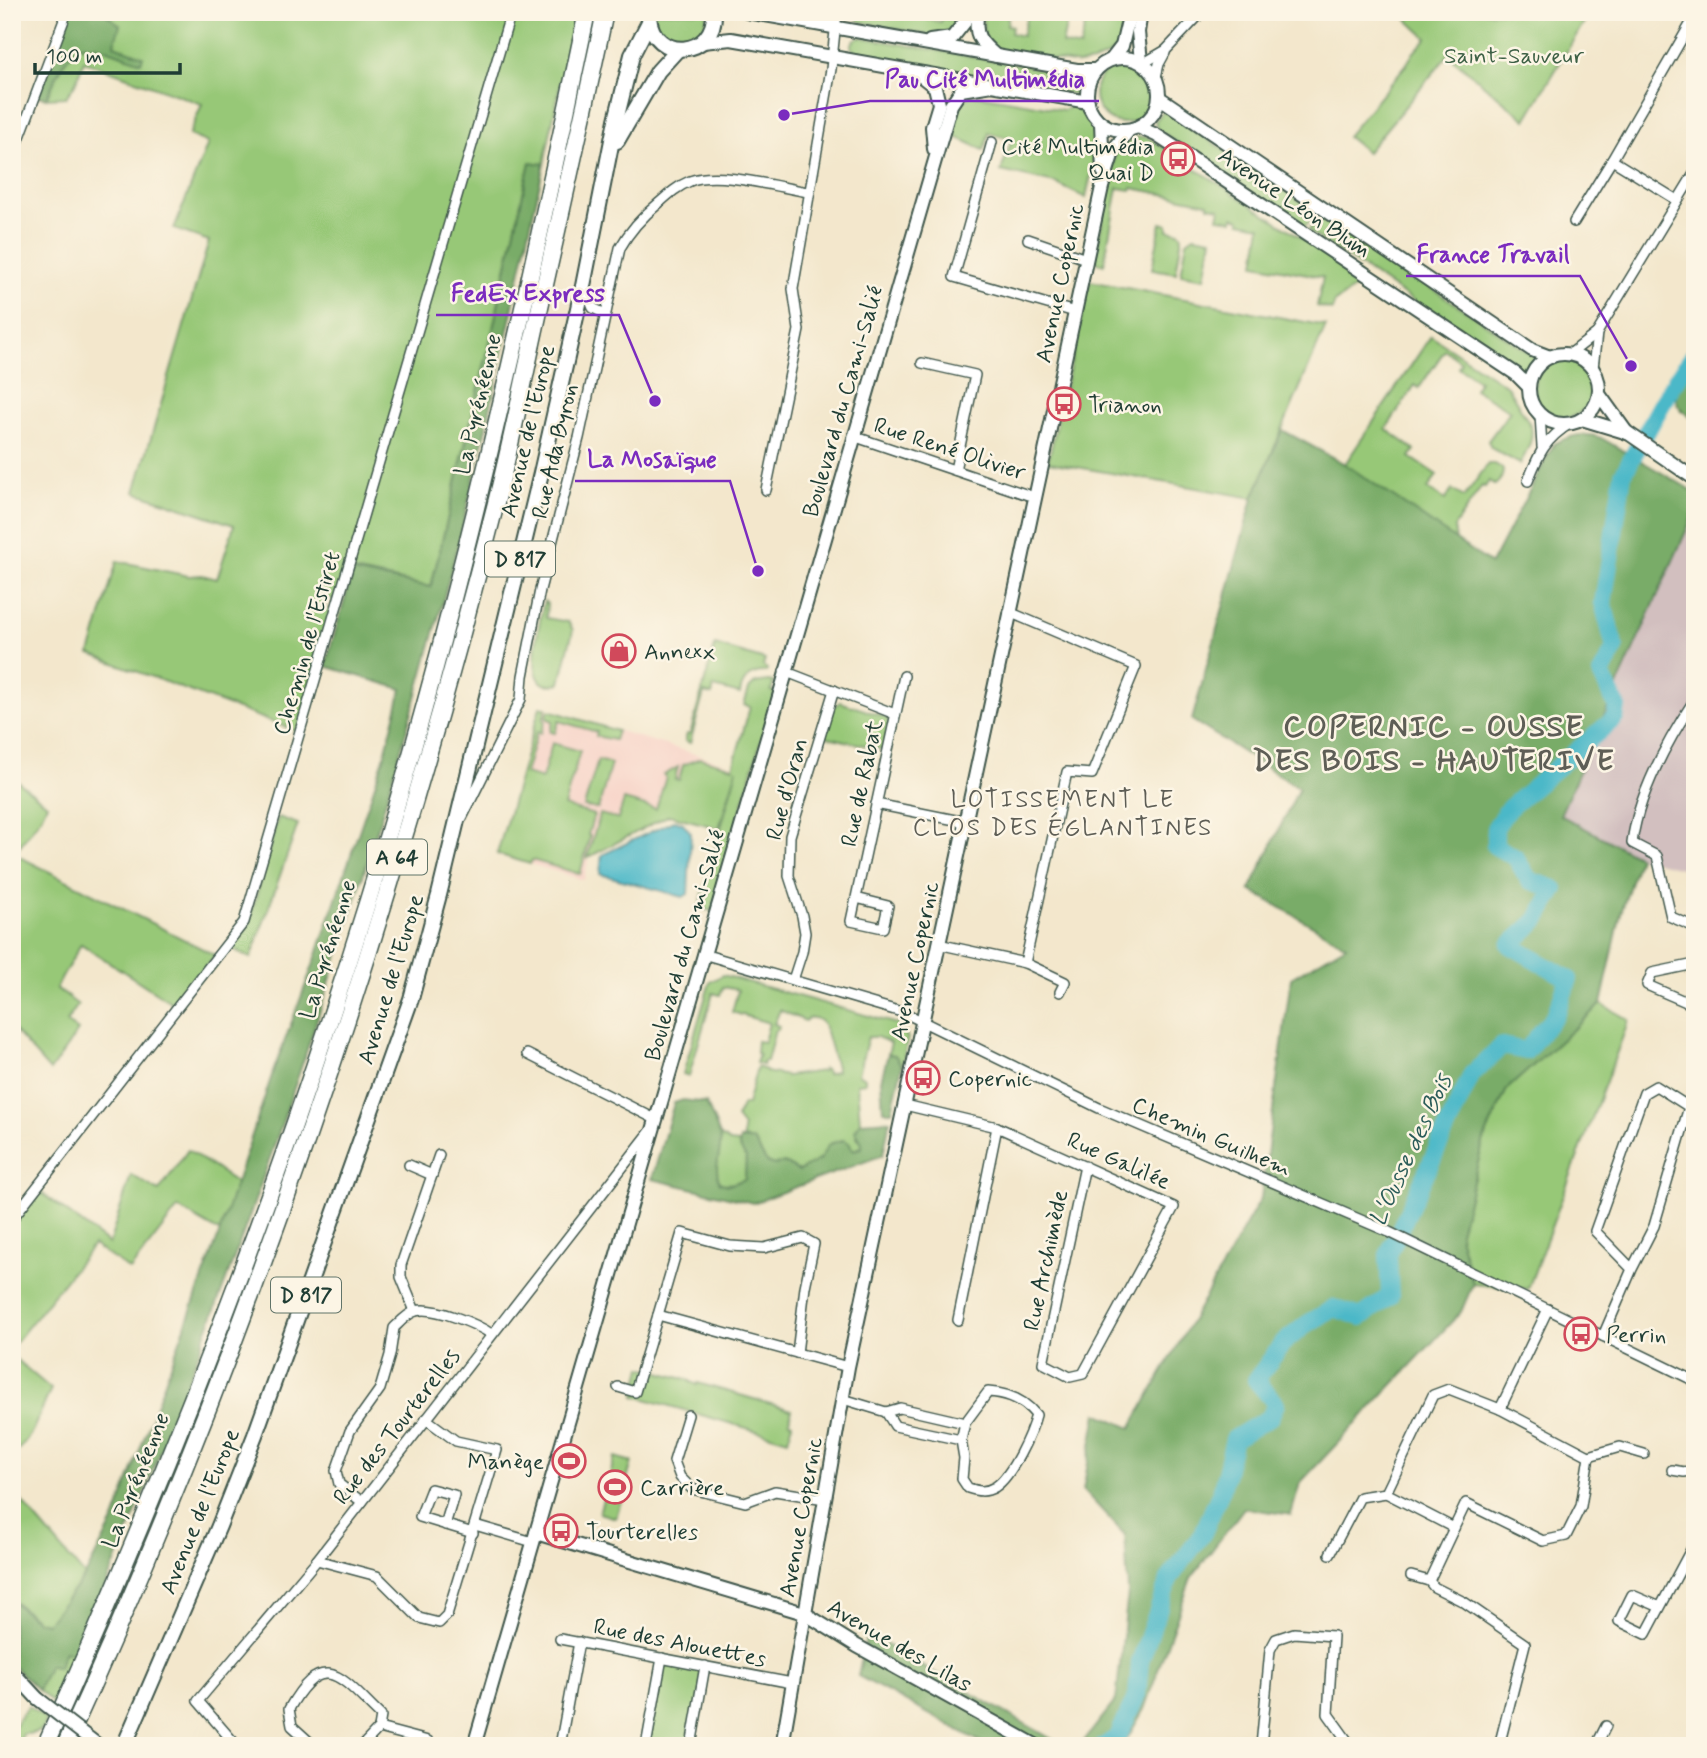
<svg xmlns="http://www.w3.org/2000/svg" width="1707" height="1758" font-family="Mynerve,sans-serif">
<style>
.built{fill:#f7d1c6}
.industrial{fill:#d2bfbf}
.green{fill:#97c877;stroke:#5b8256;stroke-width:2}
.forest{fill:#79ac68;stroke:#4c744e;stroke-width:2}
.water{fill:#4cb8c8;stroke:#367a7e;stroke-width:2}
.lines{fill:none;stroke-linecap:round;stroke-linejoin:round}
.river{stroke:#4cb8c8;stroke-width:18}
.street-casing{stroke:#3f564b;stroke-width:12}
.secondary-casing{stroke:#3f564b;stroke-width:16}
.primary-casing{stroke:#3f564b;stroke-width:18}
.highway-casing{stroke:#3f564b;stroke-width:19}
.street{stroke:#fff;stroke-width:9}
.secondary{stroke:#fff;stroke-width:12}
.primary{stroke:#fff;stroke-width:14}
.highway{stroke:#fff;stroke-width:16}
.secondary-bridge-casing{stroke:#3f564b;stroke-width:16;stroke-linecap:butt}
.secondary-bridge{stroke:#fff;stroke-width:12}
.labels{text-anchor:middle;stroke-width:5;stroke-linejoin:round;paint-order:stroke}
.shield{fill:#fcf5e5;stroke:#617469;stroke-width:2}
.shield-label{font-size:21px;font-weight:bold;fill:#1f3d34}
.park-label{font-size:23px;fill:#3d6045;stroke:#fcf5e5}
.poi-label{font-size:23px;fill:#1f3d34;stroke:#fcf5e5;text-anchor:start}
.street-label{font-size:23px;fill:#1f3d34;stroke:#fcf5e5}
.neighbourhood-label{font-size:24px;letter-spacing:2px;fill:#5e5e56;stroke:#fcf5e5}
.water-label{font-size:24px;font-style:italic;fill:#2a5c59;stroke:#fcf5e5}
.district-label{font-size:30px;font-weight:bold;letter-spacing:2px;fill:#5e5e56;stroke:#fcf5e5}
.leader{fill:none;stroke:#7b2cbf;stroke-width:2.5}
.callout-dot{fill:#7b2cbf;stroke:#fcf5e5;stroke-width:2.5}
.callout-label{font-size:24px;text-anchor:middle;font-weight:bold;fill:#7b2cbf;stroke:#fcf5e5;stroke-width:5;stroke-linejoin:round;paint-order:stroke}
</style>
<rect width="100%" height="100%" fill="#fcf5e5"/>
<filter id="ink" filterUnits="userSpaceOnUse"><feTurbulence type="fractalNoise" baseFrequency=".0143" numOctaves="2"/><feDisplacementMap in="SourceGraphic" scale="14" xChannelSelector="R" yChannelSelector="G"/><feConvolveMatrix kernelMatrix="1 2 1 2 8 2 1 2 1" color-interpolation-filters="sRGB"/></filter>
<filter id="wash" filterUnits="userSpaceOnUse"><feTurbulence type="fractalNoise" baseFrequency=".00686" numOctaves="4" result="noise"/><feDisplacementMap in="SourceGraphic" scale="28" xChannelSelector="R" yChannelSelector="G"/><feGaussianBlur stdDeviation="1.57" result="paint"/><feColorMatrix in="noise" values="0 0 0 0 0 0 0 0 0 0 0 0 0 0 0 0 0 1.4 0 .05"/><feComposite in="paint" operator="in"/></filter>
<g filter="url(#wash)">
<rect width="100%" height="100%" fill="#f3e7cc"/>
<polygon class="built" points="540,707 738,767 721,829 669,815 589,858 584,880 497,854"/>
<polygon class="industrial" points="1695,511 1695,872 1639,857 1560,816"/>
<g class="green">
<polygon points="103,12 575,12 544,164 530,162 491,338 431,587 344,569 335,599 325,600 324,606 330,614 299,732 90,654 117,561 189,576 202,575 217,579 234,525 135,492 209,241 174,229 208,143 189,135 202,104 84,61 75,84 66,97 46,98 63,64 76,47 83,45 98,46 140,61 142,56 114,45 119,25"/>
<path d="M654,12H708C704,53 654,51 654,12Z"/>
<polygon points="849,12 887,12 922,18 925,12 927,12 926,19 941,22 942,17 949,19 951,12 959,12 953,26 947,32 933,36 860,22"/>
<polygon points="982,12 1009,12 1007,25 1012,26 1011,33 1022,36 1028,12 1069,12 1062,44 1080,48 1088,12 1127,12 1119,46 1109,55 1094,62 1079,64 996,50 984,41"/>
<polygon points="1399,12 1590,12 1526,120 1448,55 1367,152 1347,136 1406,65 1414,52 1427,38"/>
<polygon points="860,37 1079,75 1083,83 1082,90 1078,95 855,55 851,46 854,40"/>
<circle cx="1124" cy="94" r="29"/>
<path d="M972,94L1064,110L1071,106C1112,121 1091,167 1086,198L1055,183L1001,171L1012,139L989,133L984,150L945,132L957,105Z"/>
<polygon points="1164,111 1167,112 1317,212 1304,228 1157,129 1155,121"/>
<polygon points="1137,137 1147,137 1359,275 1357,287 1335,302 1332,310 1317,306 1323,277 1255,264 1261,226 1240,222 1240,219 1233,217 1233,220 1218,218 1220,208 1208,206 1208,203 1132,188 1131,190 1118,188 1104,264 1098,263 1095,259 1115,155 1125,144"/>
<polygon points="1321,215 1536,357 1527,372 1522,370 1520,372 1308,231"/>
<polygon points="1161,223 1168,225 1168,230 1179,232 1182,236 1176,273 1152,269"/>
<polygon points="1194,236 1212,239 1205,278 1181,274 1187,241"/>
<polygon points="1090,281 1326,326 1253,498 1048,462"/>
<path d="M1431,336L1507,386L1531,426C1534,441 1526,452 1520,464L1491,448L1488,441L1510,411L1474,389L1479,381L1458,367L1461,362L1445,350L1419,388L1415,385L1386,429L1415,450L1410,457L1437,475L1428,489L1445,500L1452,490L1464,497L1488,464H1495L1503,469C1503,477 1501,480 1495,485L1489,481L1485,487L1482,486L1454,527L1456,542L1345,464Z"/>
<circle cx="1563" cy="389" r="29"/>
<path d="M544,601L547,604L546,618L568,622L573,630L560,683C518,699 541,618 544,601Z"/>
<path d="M715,645L765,660L763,666L767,669L766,672C751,671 742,680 740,694L714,687L712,695L704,693L690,743L685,741L687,734H690Z"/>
<polygon points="768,681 774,682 771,691 775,692 712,911 699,908 737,769 719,828 669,815 587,858 600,814 618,819 624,800 656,809 666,777 664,775 678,767 675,779 679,780 683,765 700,758 733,767 750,707 744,705 749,689 755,683"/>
<polygon points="840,702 886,717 889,722 884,750 824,736 832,708"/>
<polygon points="540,707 546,708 543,720 545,721 541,733 537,732 525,774 542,779 552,743 580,751 564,806 594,815 588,835 590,836 580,874 532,860 530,864 497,854"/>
<polygon points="549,710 617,731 614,740 596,736 597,732 559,721 555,733 550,732 553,721 546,718"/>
<polygon points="598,760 611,764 598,809 584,807"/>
<polygon points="12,777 47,804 41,817 14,854 215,955 175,1005 81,944 56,988 78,1005 66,1022 78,1031 50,1071 12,1028"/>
<polygon points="278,817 298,824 251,958 230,948 248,926"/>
<path d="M723,975L901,1025L908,1038L902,1066L891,1054H888L891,1043L877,1037H868L858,1074L865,1078V1083L857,1084L860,1122L857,1126V1137L862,1143L861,1147L853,1150L841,1140L829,1144L821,1159L799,1171L784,1163L775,1165L767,1163L754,1141L743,1139V1127L736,1118L743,1104L747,1105L757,1067L766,1070V1072L787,1076L823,1071V1069L826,1070L827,1074L837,1071L825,1028C822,1020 816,1017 808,1018L805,1021L780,1010L774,1024L779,1026L778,1030H775L767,1061H764L763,1065L756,1063L759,1054L756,1053L757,1041L764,1042L769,1023L732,1012L738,990L723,987L720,995L713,993L689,1076L683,1074L710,982Z"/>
<polygon points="1601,1004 1629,1020 1528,1289 1473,1284 1459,1236 1484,1139 1507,1089"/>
<path d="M720,1135L729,1142L738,1143L746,1158L745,1179C736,1183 730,1185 720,1183L716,1175Z"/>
<polygon points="188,1150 237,1183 220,1232 178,1208 130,1270 93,1245 12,1347 12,1227 39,1191 109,1244 131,1175 159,1191"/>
<polygon points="12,1356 51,1389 31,1434 12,1458"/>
<polygon points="642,1367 688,1380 697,1385 698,1383 792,1410 789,1421 793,1423 788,1440 635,1396"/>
<polygon points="615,1457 632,1462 616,1518 599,1513"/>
<polygon points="12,1490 85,1576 47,1624 38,1621 12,1600"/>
<polygon points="65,1651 76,1655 54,1704 38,1690 49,1665"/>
<polygon points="661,1664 704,1672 691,1746 646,1746"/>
<path d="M28,1706L47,1720C42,1732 36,1734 23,1734L18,1746H12V1728Z"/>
</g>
<g class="forest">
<polygon points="69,12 103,12 120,25 114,45 143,56 141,62 98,46 83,45 76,48 63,64 46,98 38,96"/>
<path d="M530,162L544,164C512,310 482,456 443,601C345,960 224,1313 76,1655L65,1651L58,1668L49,1665L38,1690L12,1665V1601L37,1621L47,1623L85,1576L114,1520L218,1237L273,1072L315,960L384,758L402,689L325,666L353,572L431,587L491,338Z"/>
<path d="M1695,345V421C1690,416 1681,411 1678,405C1671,386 1685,360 1695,345Z"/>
<path d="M1282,430L1345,464L1491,564L1554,444C1569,436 1584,431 1601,438L1695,492V511L1560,815L1639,857L1621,913L1601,1004L1507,1089L1484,1139L1459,1236L1473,1284L1461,1312L1300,1483L1291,1515L1244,1508L1191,1578L1144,1709L1123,1746H1080L1116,1700L1128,1592L1125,1535L1083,1490L1097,1413L1131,1428L1261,1198L1291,978L1346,945L1250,890L1299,788L1192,720L1253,498Z"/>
<polygon points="888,1054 895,1055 902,1066 892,1111 883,1111 881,1080"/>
<path d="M683,1100L706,1103C708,1107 719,1132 720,1136C723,1152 712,1166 720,1183L729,1185L745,1179L746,1158L739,1147L740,1139L754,1141L767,1163L775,1165L784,1163L799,1171L820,1159L829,1144L844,1140L849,1143L853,1150L861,1148L862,1143L855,1131L860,1122L890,1120L883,1155L753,1203L652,1179L674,1103Z"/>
<polygon points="867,1634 1064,1746 988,1746 858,1676"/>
</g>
<polygon class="water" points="675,820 683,823 691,833 688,894 683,897 600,874 602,855"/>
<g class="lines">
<polyline class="river" points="1104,1746 1118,1737 1137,1695 1140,1662 1169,1579 1203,1533 1222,1489 1234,1439 1270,1417 1276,1404 1256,1380 1283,1343 1307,1324 1334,1308 1361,1317 1390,1296 1388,1255 1472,1074 1502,1046 1526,1051 1555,1015 1569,979 1510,945 1537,920 1555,889 1529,880 1516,858 1495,846 1495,828 1508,809 1615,718 1617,707 1601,674 1615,648 1603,603 1623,474 1672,386 1695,353"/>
</g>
</g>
<g filter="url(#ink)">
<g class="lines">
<defs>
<g id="street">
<polyline points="1144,63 1166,50 1202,12"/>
<polyline points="1156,77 1159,64 1165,53"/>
<polyline points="992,142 954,277 1075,312"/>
<polyline points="12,158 67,12"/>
<polyline points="1677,200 1612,160 1695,16"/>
<polyline points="1574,222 1612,160"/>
<polyline points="1028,239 1086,259"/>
<polyline points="584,287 593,308 605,314"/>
<polyline points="1570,354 1597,333 1695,172"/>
<polyline points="922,363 975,375 955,470"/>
<polyline points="1593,368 1597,333"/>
<polyline points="1540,414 1542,447"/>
<polyline points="853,436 1034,497"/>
<path d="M1528,481C1539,453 1545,439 1571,423"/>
<polyline points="766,490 799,330 793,289 831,69 837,12"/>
<polyline points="1009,612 1136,666 1092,774 1067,772 1025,963"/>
<polyline points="784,671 895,714"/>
<path d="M1695,699C1668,740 1638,794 1632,843L1657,856L1671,917L1695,927"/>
<polyline points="876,804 965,822"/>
<path d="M462,818L521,699L523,676L540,590L579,438L620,248C630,230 643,216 659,203C669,194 678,186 690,181C717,170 778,187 808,192"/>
<polyline points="856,898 888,906 883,928 851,921 904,676"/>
<polyline points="938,944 1025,963 1065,982 1060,992"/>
<polyline points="703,954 905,1013 1099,1108 1389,1232 1695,1381"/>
<polyline points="1695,964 1652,973 1647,985 1691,1004 1695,996"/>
<polyline points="793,980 802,952 805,933 802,916 789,876 790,836 834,690"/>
<polyline points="527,1054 657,1120"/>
<polyline points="905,1105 997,1127 1174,1207 1083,1374 1070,1377 1043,1363 1085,1166"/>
<polyline points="409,1165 432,1175"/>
<polyline points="12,1219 244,922 511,12"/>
<polyline points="415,1311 401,1277 401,1265 439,1155"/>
<polyline points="658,1315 682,1233 730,1246 764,1248 803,1238 814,1244 805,1287 797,1353"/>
<polyline points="958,1320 997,1127"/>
<polyline points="1603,1336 1632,1269 1654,1226 1689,1107 1656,1086 1644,1093 1595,1231 1632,1269"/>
<polyline points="618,1387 635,1392 658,1315 848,1367"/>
<path d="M988,1392C1007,1393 1024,1400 1036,1415C1031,1434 1012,1476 995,1487C985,1493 977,1491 968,1488L962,1479L964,1458L961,1440L965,1423Z"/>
<polyline points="843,1399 886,1412 900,1408 965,1423"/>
<polyline points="886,1412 895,1426 961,1440"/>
<polyline points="688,1415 674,1461 680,1477 692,1489 745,1502 775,1491 825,1499"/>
<polyline points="1589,1456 1620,1447 1644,1454"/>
<polyline points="1672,1470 1684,1472 1695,1470"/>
<polyline points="1386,1493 1454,1528 1429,1581 1434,1587 1464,1602 1525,1644 1499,1746"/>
<path d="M362,1502L339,1484L336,1471L350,1431L380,1389L390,1355L394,1328C400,1322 408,1313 416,1311C433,1306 477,1324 491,1334"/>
<polyline points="445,1525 454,1495 431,1489 420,1517 473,1533"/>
<polyline points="475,1525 533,1542"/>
<polyline points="1454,1528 1466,1503 1543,1541 1566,1536 1581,1506 1589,1456 1500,1409"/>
<polyline points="1330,1554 1360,1497 1386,1493 1433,1395 1449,1389 1500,1409 1548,1309"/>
<polyline points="317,1560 377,1576 419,1618 439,1623 447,1615 497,1450 456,1441 426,1419"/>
<polyline points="1411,1576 1429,1581"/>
<polyline points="1660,1607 1632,1595 1619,1621 1646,1634 1695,1542"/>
<polyline points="560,1639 792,1683"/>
<polyline points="379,1728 428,1741"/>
<polyline points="237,1746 198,1701 317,1560 650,1132"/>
<path d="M314,1746L292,1726L289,1709C324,1646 343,1680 381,1716L379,1728L362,1746"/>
<polyline points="560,1746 579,1642"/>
<polyline points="646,1746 662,1658"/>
<polyline points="691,1746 705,1666"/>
<polyline points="1261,1746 1270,1650 1276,1639 1294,1633 1333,1636 1328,1714 1351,1746"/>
<polyline points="1596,1746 1606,1726"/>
</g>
<g id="secondary">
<polyline points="747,12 1077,70 1096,70"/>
<path d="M978,12C973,35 980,42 996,56"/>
<polyline points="930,41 952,38 964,23 967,12"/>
<polyline points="703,42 731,39 1088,102"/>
<circle cx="1123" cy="94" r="36"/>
<polyline points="1112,59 1122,46 1130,12"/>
<polyline points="1141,61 1138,32 1141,12"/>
<polyline points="917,73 935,87 939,104 932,127 934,149"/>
<polyline points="1160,98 1532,350 1550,357"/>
<polyline points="1101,123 1103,171"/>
<polyline points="1138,127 1156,135 1179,150 1516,374 1529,387"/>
<circle cx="1564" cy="389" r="35"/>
<polyline points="1599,394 1627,433"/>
<polyline points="1582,419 1628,433 1695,479"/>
<polyline points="536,1533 804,1613 857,1646 1037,1746"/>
<polyline points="12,1671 37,1698"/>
<polyline points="474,1746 951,105 961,90 992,85"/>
<polyline points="782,1746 848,1367 1102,187 1114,149 1129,130"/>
</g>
<g id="primary">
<path d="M649,17C653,62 716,58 714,12"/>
<polyline points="617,141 658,71 678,49"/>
<polyline points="124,1746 219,1526 255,1435 411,999 439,895 541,473 583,286 616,120 632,55 649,22"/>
</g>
<g id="highway">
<path d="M45,1746C188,1429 312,1103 407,769C478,519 534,266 587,12"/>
<path d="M65,1746C247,1348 389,926 496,503C511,444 523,384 536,325C559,221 583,117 605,12"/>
</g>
</defs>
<use href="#street" class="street-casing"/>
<use href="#secondary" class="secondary-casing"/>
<use href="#primary" class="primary-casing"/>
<use href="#highway" class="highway-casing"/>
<use href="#street" class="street"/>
<use href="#secondary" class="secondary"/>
<use href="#primary" class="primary"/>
<use href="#highway" class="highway"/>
<defs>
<polyline id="secondary-bridge" points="37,1698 99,1746"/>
</defs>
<use href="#secondary-bridge" class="secondary-bridge-casing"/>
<use href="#secondary-bridge" class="secondary-bridge"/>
</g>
</g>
<defs>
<symbol id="bus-ring" viewBox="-11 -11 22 22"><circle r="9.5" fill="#fcf5e5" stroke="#d1495b" stroke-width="1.5"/><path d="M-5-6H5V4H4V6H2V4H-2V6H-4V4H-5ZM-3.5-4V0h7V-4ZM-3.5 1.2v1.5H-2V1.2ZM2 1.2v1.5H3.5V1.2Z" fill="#d1495b"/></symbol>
<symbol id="shop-ring" viewBox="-11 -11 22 22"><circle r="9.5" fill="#fcf5e5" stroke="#d1495b" stroke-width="1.5"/><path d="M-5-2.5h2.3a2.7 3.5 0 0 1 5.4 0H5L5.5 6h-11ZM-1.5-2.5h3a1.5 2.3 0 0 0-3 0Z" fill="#d1495b"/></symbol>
<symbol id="stadium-ring" viewBox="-11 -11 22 22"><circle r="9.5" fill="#fcf5e5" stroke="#d1495b" stroke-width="1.5"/><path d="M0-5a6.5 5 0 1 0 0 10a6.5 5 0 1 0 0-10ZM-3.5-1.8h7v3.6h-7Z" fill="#d1495b"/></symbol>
</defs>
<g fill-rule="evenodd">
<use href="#bus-ring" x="1159" y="140" width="38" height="38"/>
<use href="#bus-ring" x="1045" y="385" width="38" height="38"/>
<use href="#shop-ring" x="600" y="632" width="38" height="38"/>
<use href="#bus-ring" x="904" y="1059" width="38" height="38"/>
<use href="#bus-ring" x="1562" y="1315" width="38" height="38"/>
<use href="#stadium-ring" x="550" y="1442" width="38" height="38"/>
<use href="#stadium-ring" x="596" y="1468" width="38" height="38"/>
<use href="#bus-ring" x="542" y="1512" width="38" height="38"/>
</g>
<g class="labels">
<g class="shield">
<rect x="485" y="541.5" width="70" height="35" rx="5"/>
<rect x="367" y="839.5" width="60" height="35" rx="5"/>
<rect x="271" y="1277.5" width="70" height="35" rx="5"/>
</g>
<g class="shield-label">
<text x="520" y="566">D 817</text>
<text x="397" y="864">A 64</text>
<text x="306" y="1302">D 817</text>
</g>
<g class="park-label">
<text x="1514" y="63">Saint-Sauveur</text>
</g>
<g class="poi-label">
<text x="1154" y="154" text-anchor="end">Cité Multimédia<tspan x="1154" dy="26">Quai D</tspan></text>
<text x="1088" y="412">Trianon</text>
<text x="644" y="659">Annexx</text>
<text x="948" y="1086">Copernic</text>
<text x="1606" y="1342">Perrin</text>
<text x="544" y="1469" text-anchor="end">Manège</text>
<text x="640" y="1495">Carrière</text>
<text x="586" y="1539">Tourterelles</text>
</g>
<g class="street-label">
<text transform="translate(1295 202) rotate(34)" y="8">Avenue Léon Blum</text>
<text transform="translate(1059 283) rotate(-78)" y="8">Avenue Copernic</text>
<text transform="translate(842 401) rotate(-74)" y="8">Boulevard du Cami-Salié</text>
<text transform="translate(477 404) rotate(-77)" y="8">La Pyrénéenne</text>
<text transform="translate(527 431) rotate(-77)" y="8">Avenue de l'Europe</text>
<text transform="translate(950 448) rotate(18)" y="8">Rue René Olivier</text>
<text transform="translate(554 451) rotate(-77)" y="8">Rue Ada Byron</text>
<text transform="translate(306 643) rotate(-74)" y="8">Chemin de l'Estiret</text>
<text transform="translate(861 783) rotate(-78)" y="8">Rue de Rabat</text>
<text transform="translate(786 789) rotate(-75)" y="8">Rue d'Oran</text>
<text transform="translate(684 945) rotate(-74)" y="8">Boulevard du Cami-Salié</text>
<text transform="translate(327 949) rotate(-73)" y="8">La Pyrénéenne</text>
<text transform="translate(914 961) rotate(-78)" y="8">Avenue Copernic</text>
<text transform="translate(390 979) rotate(-73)" y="8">Avenue de l'Europe</text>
<text transform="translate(1212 1136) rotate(23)" y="8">Chemin Guilhem</text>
<text transform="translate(1119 1160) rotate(24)" y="8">Rue Galilée</text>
<text transform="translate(1045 1260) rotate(-78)" y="8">Rue Archimède</text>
<text transform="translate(396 1426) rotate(-52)" y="8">Rue des Tourterelles</text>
<text transform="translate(135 1480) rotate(-68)" y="8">La Pyrénéenne</text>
<text transform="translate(199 1511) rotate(-68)" y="8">Avenue de l'Europe</text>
<text transform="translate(800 1517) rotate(-80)" y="8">Avenue Copernic</text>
<text transform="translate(680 1642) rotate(11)" y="8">Rue des Alouettes</text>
<text transform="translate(900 1645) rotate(30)" y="8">Avenue des Lilas</text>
</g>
<g class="neighbourhood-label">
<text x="1063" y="807">LOTISSEMENT LE<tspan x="1063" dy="28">CLOS DES ÉGLANTINES</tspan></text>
</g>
<g class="water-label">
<text transform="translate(1410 1150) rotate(-65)" y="8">L'Ousse des Bois</text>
</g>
<g class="district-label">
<text x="1434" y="736">COPERNIC - OUSSE<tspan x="1434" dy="34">DES BOIS - HAUTERIVE</tspan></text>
</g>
</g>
<path class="leader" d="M784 115L870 101H1099M1631 366L1580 276H1406M655 401L619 315H436M758 571L730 481H575"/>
<g class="callout-dot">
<circle cx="784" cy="115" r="7"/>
<circle cx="1631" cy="366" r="7"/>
<circle cx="655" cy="401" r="7"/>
<circle cx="758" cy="571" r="7"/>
</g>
<g class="callout-label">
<text x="985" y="87">Pau Cité Multimédia</text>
<text x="1493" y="262">France Travail</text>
<text x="528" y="301">FedEx Express</text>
<text x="652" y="467">La Mosaïque</text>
</g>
<rect width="1707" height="1758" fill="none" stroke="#fcf5e5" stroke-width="42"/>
<path d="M35 63v10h145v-10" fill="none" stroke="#1f3d34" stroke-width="3.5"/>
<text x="46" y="63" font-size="21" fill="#1f3d34" stroke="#fcf5e5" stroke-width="5" paint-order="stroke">100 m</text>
</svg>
